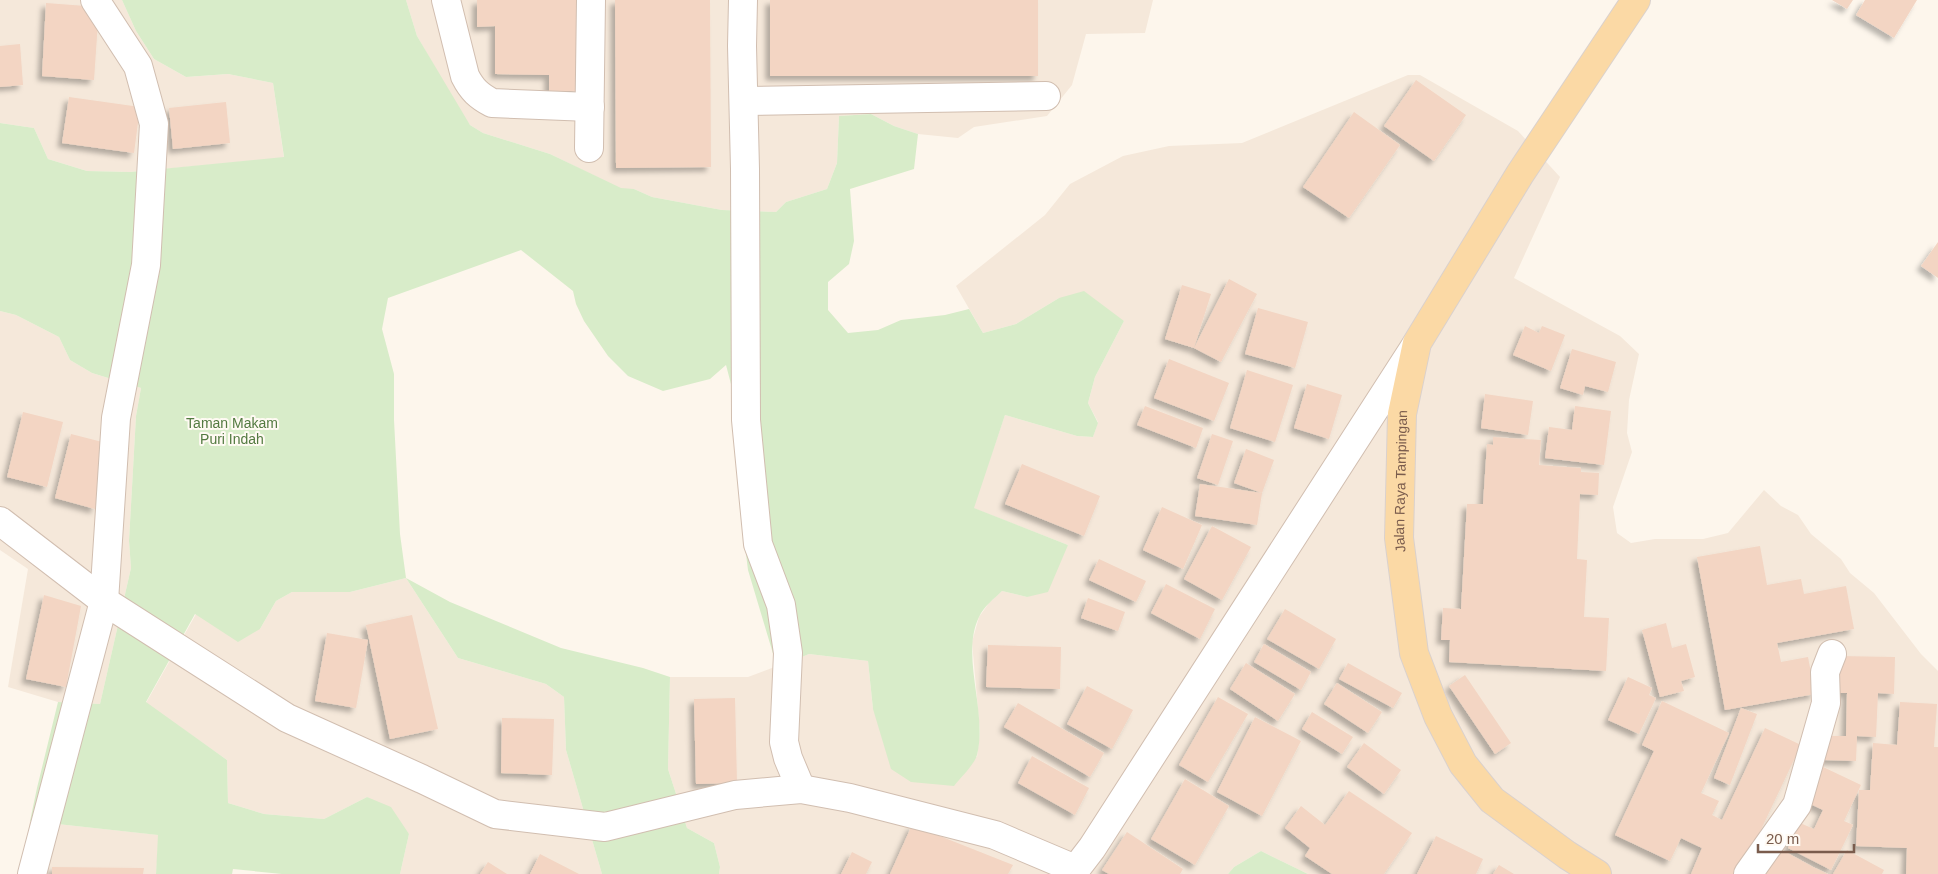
<svg xmlns="http://www.w3.org/2000/svg" width="1938" height="874" font-family="Helvetica,sans-serif">
<style>
.residential{fill:#f5e8da}
.green{fill:#d8ecc9}
.building{fill:#f3d5c3;filter:url(#shadow)}
.lines{fill:none;stroke-linecap:round;stroke-linejoin:round}
.minor-casing{stroke:#d1beb0;stroke-width:30}
.major-casing{stroke:#dad1cd;stroke-width:30}
.minor{stroke:#fff;stroke-width:28}
.major{stroke:#fbd9a5;stroke-width:28}
.labels{text-anchor:middle;stroke-width:4;stroke-linejoin:round;paint-order:stroke}
.park-label{font-size:14px;fill:#537a41;stroke:#fffaf3}
.street-label{font-size:14px;fill:#7a5c4d;stroke:#fffaf3}
</style>
<defs>
<filter id="shadow"><feDropShadow dx="-4.5" dy="4.5" stdDeviation="2.5" flood-color="#0004"/></filter>
</defs>
<rect width="100%" height="100%" fill="#fdf6ec"/>
<g class="residential">
<polygon points="0,0 122,0 136,31 154,59 186,77 228,74 273,83 284,158 130,172 87,171 48,159 34,128 0,123"/>
<polygon points="406,0 1153,0 1145,33 1086,34 1072,85 1047,116 974,127 958,138 918,134 894,126 871,114 839,116 837,163 827,189 786,202 776,212 722,210 652,197 634,189 621,189 550,154 483,133 470,125 461,113 417,36"/>
<polygon points="1408,75 1420,75 1518,131 1560,177 1514,278 1620,336 1639,354 1629,400 1627,433 1632,452 1613,507 1617,533 1631,543 1655,539 1703,539 1728,533 1764,490 1781,506 1798,515 1811,534 1841,559 1850,573 1874,593 1921,654 1938,671 1938,874 1308,874 1261,851 1234,867 1228,874 719,874 720,867 714,843 687,828 668,769 670,677 748,677 809,654 868,661 873,709 977,757 980,732 972,642 979,617 989,603 1002,591 1027,597 1068,545 973,508 1005,415 1077,436 1093,437 1098,422 1088,403 1095,377 1124,321 1059,298 1016,324 983,333 956,286 1045,215 1070,184 1123,156 1169,146 1242,143"/>
<polygon points="0,311 16,315 59,337 70,360 92,373 141,388 136,416 129,541 131,568 100,704 58,702 8,687 28,569 0,550"/>
<polygon points="406,578 458,658 546,684 564,697 566,750 602,874 400,874 409,834 367,797 324,819 264,814 228,803 227,760 146,703 196,614 260,629 276,601 292,592 350,592"/>
<polygon points="30,821 159,835 156,874 21,874"/>
</g>
<g class="green">
<path d="M122,0H406L417,36L470,125L483,133L550,154L621,188L634,189L652,197L722,210L776,212L786,202L827,189L837,163L839,116L871,114L894,126L918,134L914,169L850,189L854,241L849,264L828,282V310L848,333L878,330L901,320L945,315L969,309L983,333L1016,324L1059,298L1084,291L1124,321L1095,377L1088,403L1098,423L1093,437L1077,436L1005,415L974,508L1068,545L1048,592L1027,597L1002,591C994,599 984,606 979,617C960,656 988,712 977,755C974,765 961,777 954,786L911,782L891,769L873,709L868,661L809,654L777,667L748,570L744,538L738,411L726,365L710,379L663,391L628,376L608,356L584,321L576,304L573,291L521,250L388,298L382,329L394,374V420L400,534L406,578L450,602L561,648L643,668L670,677L668,769L687,828L714,843L720,867L719,874H602L566,750L564,697L546,684L458,658L406,578L350,592H292L276,601L260,629L238,642L195,614L146,702L227,760L228,803L264,814L324,819L367,797L391,807L409,834L400,874H282L233,869L232,874H156L158,835L30,821L37,788L58,702L100,704L131,568L129,541L136,416L141,388L92,373L70,360L59,337L16,315L0,311V123L34,128L48,159L87,171L130,172L284,157L273,83L228,74L186,77L154,59L136,31Z"/>
<polygon points="1261,851 1308,874 1228,874 1234,867"/>
</g>
<g class="building">
<polygon points="477,0 577,0 577,91 549,91 549,75 495,74 495,26 477,27"/>
<polygon points="615,0 710,0 711,167 616,168"/>
<rect x="770" y="0" width="268" height="76"/>
<polygon points="1832,0 1853,0 1847,9"/>
<polygon points="1865,0 1917,0 1894,38 1856,15"/>
<polygon points="46,3 99,7 94,80 42,76"/>
<polygon points="20,44 23,85 0,87 0,46"/>
<polygon points="1416,80 1466,115 1434,161 1384,126"/>
<polygon points="69,97 140,107 134,153 62,143"/>
<polygon points="226,102 230,143 173,149 169,108"/>
<polygon points="1354,112 1400,145 1349,218 1303,187"/>
<polygon points="1938,242 1938,278 1921,266"/>
<polygon points="1229,279 1257,294 1221,362 1194,348 1165,339 1182,285 1211,294 1194,348"/>
<polygon points="1258,308 1308,322 1295,368 1245,354"/>
<polygon points="1525,326 1539,333 1542,326 1565,335 1551,371 1513,355"/>
<polygon points="1572,349 1616,362 1608,392 1585,386 1583,395 1560,388"/>
<polygon points="1169,359 1229,383 1214,421 1154,398"/>
<polygon points="1247,370 1293,385 1275,442 1230,428"/>
<polygon points="1307,384 1342,395 1329,439 1294,428"/>
<polygon points="1485,394 1533,401 1528,435 1481,428"/>
<polygon points="1145,406 1203,428 1196,448 1137,425"/>
<polygon points="1575,406 1611,411 1604,465 1545,458 1549,427 1572,430"/>
<polygon points="23,412 63,422 47,487 7,477"/>
<polygon points="71,434 110,444 95,509 55,498"/>
<polygon points="1212,434 1233,441 1218,485 1197,478"/>
<polygon points="1493,437 1541,440 1539,465 1581,468 1581,472 1599,473 1598,495 1580,494 1577,559 1587,560 1584,617 1609,618 1606,671 1449,662 1450,640 1441,640 1443,608 1461,609 1467,504 1483,504 1487,444 1493,445"/>
<polygon points="1246,449 1274,460 1262,493 1234,483"/>
<polygon points="1022,464 1100,496 1084,536 1005,504"/>
<polygon points="1200,484 1262,493 1257,525 1195,516"/>
<polygon points="1162,507 1202,525 1183,569 1143,550"/>
<polygon points="1212,526 1251,547 1222,600 1184,579"/>
<polygon points="1760,546 1767,585 1801,579 1804,594 1846,586 1854,629 1777,643 1781,662 1808,657 1815,694 1725,710 1697,557"/>
<polygon points="1099,559 1146,581 1136,602 1089,580"/>
<polygon points="1166,584 1215,609 1200,639 1151,613"/>
<polygon points="44,595 81,606 66,687 26,679"/>
<polygon points="1088,598 1125,612 1118,631 1081,618"/>
<polygon points="1285,609 1336,639 1319,669 1267,639"/>
<polygon points="412,615 438,729 390,739 366,625"/>
<polygon points="1666,623 1672,648 1686,644 1695,677 1681,681 1684,691 1660,697 1642,630"/>
<polygon points="327,633 368,640 356,708 315,701"/>
<polygon points="1264,644 1311,672 1301,690 1254,662"/>
<polygon points="988,645 1061,647 1060,689 986,687"/>
<polygon points="1837,656 1895,657 1894,694 1878,693 1876,737 1857,736 1856,761 1824,760 1824,736 1846,736 1847,693 1836,693"/>
<polygon points="1246,663 1295,694 1278,721 1230,689"/>
<polygon points="1348,663 1402,693 1393,708 1339,679"/>
<polygon points="1465,675 1511,743 1495,754 1449,686"/>
<polygon points="1628,677 1652,688 1649,695 1656,698 1639,734 1608,720"/>
<polygon points="1337,683 1382,712 1368,733 1324,704"/>
<polygon points="1087,686 1133,710 1112,749 1067,724"/>
<polygon points="1218,697 1248,714 1208,782 1179,765"/>
<polygon points="735,698 737,783 696,784 694,699"/>
<polygon points="1662,701 1729,733 1701,793 1719,801 1712,815 1722,820 1765,728 1801,745 1740,874 1691,874 1702,848 1681,838 1670,861 1615,835 1654,751 1642,745"/>
<polygon points="1900,702 1937,704 1934,747 1938,747 1938,874 1906,874 1907,848 1856,846 1859,790 1870,790 1873,743 1897,745"/>
<polygon points="1018,703 1104,753 1090,777 1004,727"/>
<polygon points="1741,708 1757,714 1730,785 1714,778"/>
<polygon points="1312,712 1353,737 1342,754 1302,729"/>
<polygon points="1255,717 1301,741 1262,816 1217,792"/>
<polygon points="502,718 554,719 552,775 501,773"/>
<polygon points="1364,743 1401,770 1384,794 1347,767"/>
<polygon points="1032,756 1089,788 1075,815 1018,783"/>
<polygon points="1821,766 1861,785 1844,821 1853,825 1831,870 1788,848 1800,823 1814,829 1823,810 1804,801"/>
<polygon points="1185,779 1229,806 1195,865 1151,839"/>
<polygon points="1349,791 1412,833 1384,874 1332,874 1305,856 1310,848 1285,828 1301,806 1325,825"/>
<polygon points="912,825 1013,865 1008,874 890,874"/>
<polygon points="1127,832 1183,869 1180,874 1109,874 1102,870"/>
<polygon points="1436,836 1483,859 1476,874 1417,874"/>
<polygon points="1773,845 1813,867 1828,874 1757,874"/>
<polygon points="1847,850 1884,870 1882,874 1833,874"/>
<polygon points="852,852 872,862 866,874 841,874"/>
<polygon points="540,854 579,874 530,874"/>
<polygon points="488,862 507,874 480,874"/>
<polygon points="1499,865 1514,874 1493,874"/>
<polygon points="52,867 144,868 143,874 52,874"/>
</g>
<g class="lines">
<defs>
<g id="minor">
<path d="M446,0L465,76C472,90 479,96 492,103L590,107"/>
<polyline points="743,0 742,46 745,169 746,420 758,544 781,605 788,653 784,742 788,758 801,789"/>
<polyline points="744,101 1046,96"/>
<polyline points="589,148 591,0"/>
<polyline points="0,521 104,601 287,718 422,779 495,814 605,827 735,795 801,789 850,798 995,835 1075,869"/>
<polyline points="32,874 104,601 116,418 146,265 154,124 138,66 95,0"/>
<polyline points="1072,874 1092,848 1416,345"/>
<polyline points="1748,874 1797,805 1826,703 1825,672 1832,654"/>
</g>
<g id="major">
<path id="s1" d="M1597,874L1567,855L1492,800L1463,764L1438,716L1414,653L1399,538L1402,414L1417,343L1520,174L1636,0"/>
</g>
</defs>
<use href="#minor" class="minor-casing"/>
<use href="#major" class="major-casing"/>
<use href="#minor" class="minor"/>
<use href="#major" class="major"/>
</g>
<g class="labels">
<g class="park-label">
<text x="232" y="428">Taman Makam<tspan x="232" dy="16">Puri Indah</tspan></text>
</g>
<g class="street-label">
<text dy="5" stroke="none"><textPath href="#s1" startOffset="469">Jalan Raya Tampingan</textPath></text>
</g>
</g>
<path d="M1758 844v8h96v-8" fill="none" stroke="#7a5c4d" stroke-width="2.5"/>
<text x="1766" y="844" font-size="15" fill="#7a5c4d" stroke="#fffaf3" stroke-width="4" paint-order="stroke">20 m</text>
</svg>
